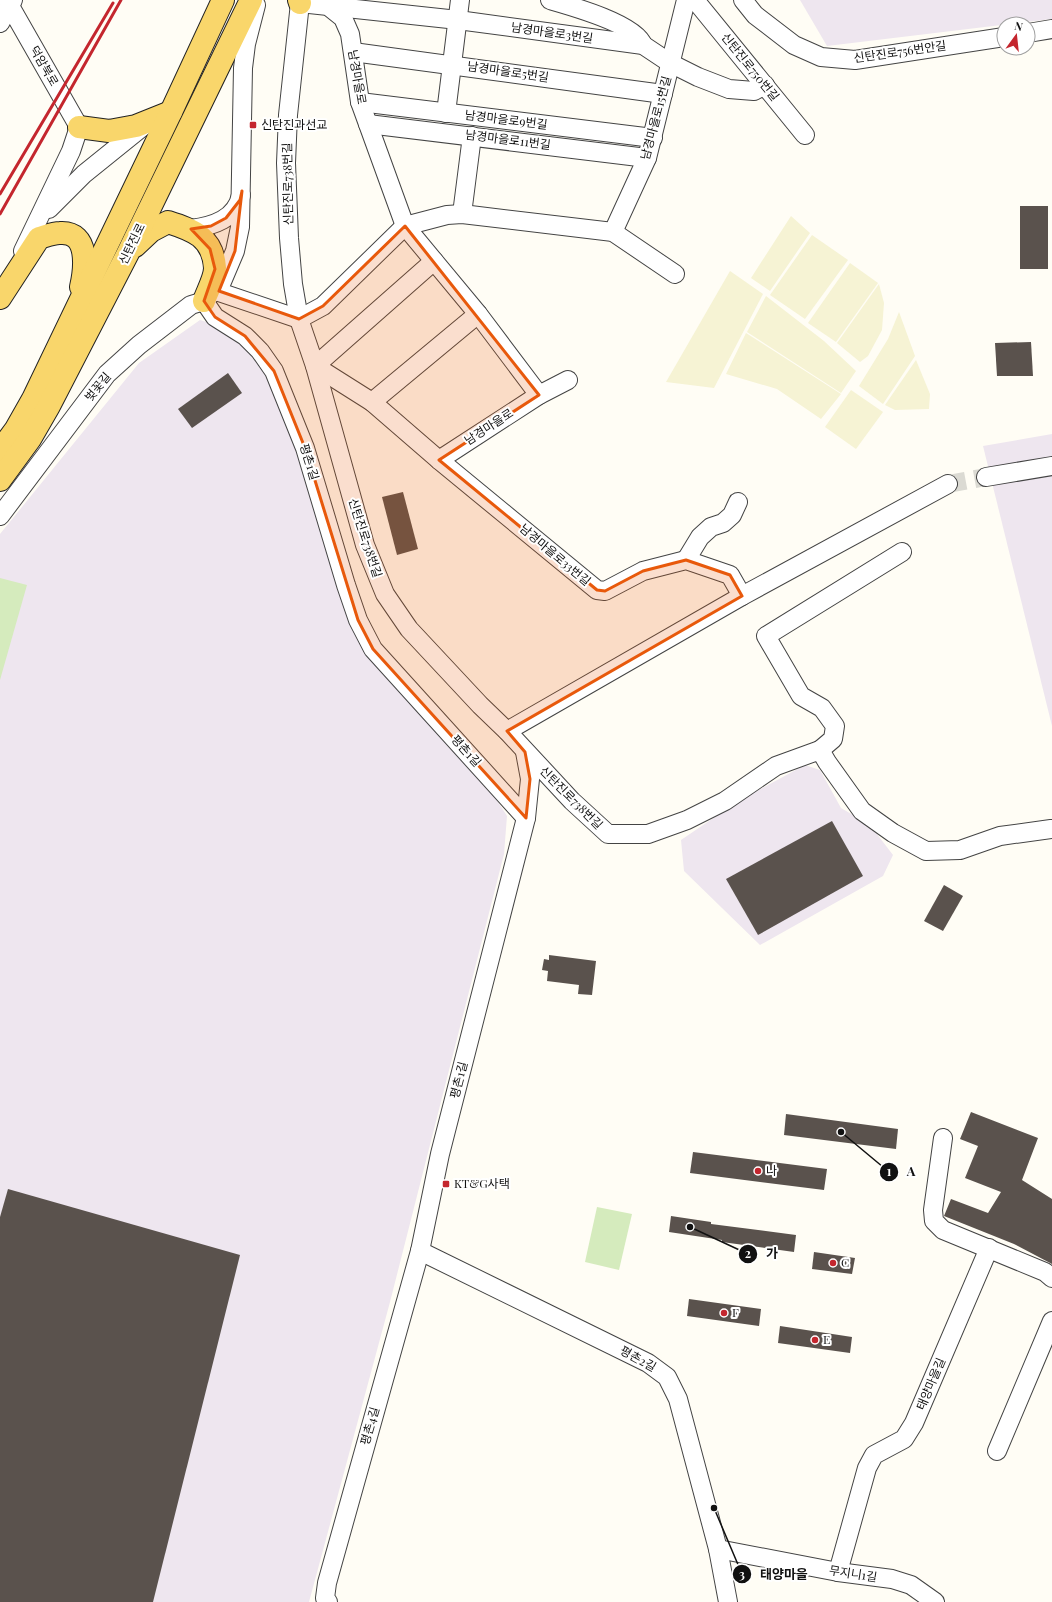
<svg xmlns="http://www.w3.org/2000/svg" width="1052" height="1602" font-family="'Playfair Display','Noto Sans KR',serif">
<style>
.industrial{fill:#eee6ef}
.farmland{fill:#f6f3d4}
.green{fill:#d5ebbd}
.building{fill:#5a524d}
.lines{fill:none;stroke-linecap:round;stroke-linejoin:round}
.minor-tunnel{stroke:#dbdad3;stroke-width:18;stroke-dasharray:18 9;stroke-linecap:butt}
.minor-casing{stroke:#444;stroke-width:20}
.major-casing{stroke:#222;stroke-width:24}
.minor{stroke:#fff;stroke-width:18}
.major{stroke:#f9d66b;stroke-width:22}
.rail{stroke:#c4262e;stroke-width:3}
.marked{fill:#e8590c;fill-opacity:0.2;stroke:#e8590c;stroke-width:3;stroke-linejoin:round}
.poi-dot{fill:#c4262e;stroke:#fff;stroke-width:1.5}
.labels{text-anchor:middle;stroke-width:4;stroke-linejoin:round;paint-order:stroke}
.street-label{font-size:12px;fill:#111;stroke:#fff}
.poi-label{font-size:12px;fill:#111;stroke:#fff;text-anchor:start}
.leader{fill:none;stroke:#111;stroke-width:1.5}
.callout-dot{fill:#111;stroke:#fff;stroke-width:1.5}
.mark-label{font-size:12px;text-anchor:middle;font-weight:bold;fill:#fff}
.callout-label{font-size:13px;text-anchor:middle;font-weight:bold;fill:#111;stroke:#fff;stroke-width:4;stroke-linejoin:round;paint-order:stroke}
</style>
<rect width="100%" height="100%" fill="#fffdf5"/>
<g class="industrial">
<polygon points="800,0 1052,0 1052,19 827,46"/>
<polygon points="200,320 222,327 259,352 288,410 354,629 374,664 493,794 507,816 504,854 390,1302 309,1602 0,1602 0,534 139,363"/>
<polygon points="1052,434 1052,726 983,446"/>
<polygon points="805,765 820,770 841,808 870,825 893,855 883,876 760,945 684,871 681,840 740,800"/>
</g>
<g class="farmland">
<polygon points="791,216 810,233 770,291 751,278"/>
<polygon points="812,235 848,260 805,319 770,295"/>
<polygon points="850,263 878,283 836,342 808,323"/>
<polygon points="730,271 763,294 714,388 666,382"/>
<polygon points="879,284 884,303 882,330 868,356 860,362 837,343"/>
<polygon points="766,296 824,341 856,371 841,393 747,332"/>
<polygon points="899,312 915,356 883,404 859,386 888,339"/>
<polygon points="746,333 841,394 821,419 777,389 726,374"/>
<polygon points="916,360 930,394 929,409 895,410 885,405"/>
<polygon points="851,390 883,412 856,449 825,427"/>
</g>
<g class="green">
<polygon points="0,578 27,585 0,680"/>
<polygon points="597,1207 632,1214 619,1270 585,1262"/>
</g>
<g class="building">
<rect x="1020" y="206" width="28" height="63"/>
<polygon points="1031,342 1033,376 997,376 995,343"/>
<polygon points="228,373 242,393 192,428 178,409"/>
<polygon points="403,492 418,549 397,555 382,497"/>
<polygon points="832,821 863,876 758,935 726,879"/>
<polygon points="944,885 963,896 943,931 924,921"/>
<polygon points="549,955 596,961 592,995 578,994 579,985 547,981 548,971 542,970 544,959 549,960"/>
<polygon points="971,1112 1038,1138 1022,1180 1052,1199 1052,1264 1014,1244 944,1216 951,1199 988,1213 1001,1192 965,1178 978,1146 960,1139"/>
<polygon points="786,1114 898,1129 896,1149 784,1135"/>
<polygon points="693,1152 827,1169 824,1190 690,1173"/>
<polygon points="8,1189 240,1255 153,1602 0,1602 0,1217"/>
<polygon points="671,1216 711,1222 711,1224 796,1235 794,1252 722,1242 722,1240 669,1232"/>
<polygon points="814,1252 855,1258 852,1274 812,1269"/>
<polygon points="689,1299 761,1309 759,1326 687,1316"/>
<polygon points="780,1326 852,1337 850,1353 778,1343"/>
</g>
<g class="lines">
<polyline class="minor-tunnel" points="948,484 986,477"/>
<defs>
<g id="minor">
<polyline points="8,0 10,6 79,127 71,151 23,251"/>
<path d="M550,0C571,6 636,24 643,45"/>
<polyline points="695,0 805,135"/>
<polyline points="743,0 755,15 794,45 821,57 855,60 1004,37"/>
<polyline points="300,3 288,115 286,163 289,238 293,284 299,319 315,366 365,545 385,594 409,629 480,705 507,731 572,801 608,834 648,834 687,820 725,801 776,766 820,750 827,762 862,811 893,833 926,851 960,850 1000,836 1051,829"/>
<polyline points="300,3 328,6 343,18 350,34 360,102 405,226 478,314 539,395"/>
<polyline points="328,6 458,20 643,45 670,63 698,77 729,89 754,91 765,85"/>
<polyline points="0,23 13,0"/>
<polyline points="1028,33 1052,29"/>
<polyline points="353,52 663,94"/>
<polyline points="360,102 653,138"/>
<polyline points="446,113 460,0"/>
<polyline points="368,124 647,158"/>
<polyline points="49,209 84,174 146,124"/>
<polyline points="462,214 472,136"/>
<path d="M191,229C213,226 236,219 241,195"/>
<polyline points="613,232 647,158 686,0"/>
<polyline points="434,261 315,366 372,402 439,460 597,590 605,591 643,571 686,560 730,575 742,596"/>
<polyline points="216,291 299,319 323,306 405,226 447,215 462,214 613,232 675,274"/>
<polyline points="204,301 215,317 245,336 260,351 274,371 305,448 346,585 358,620 373,649 526,818 440,1154 420,1251 327,1583 325,1598 328,1602"/>
<polyline points="372,402 478,314"/>
<polyline points="439,460 539,395 568,380"/>
<polyline points="986,477 1052,466"/>
<polyline points="0,516 107,374 139,345 191,305 204,301 221,284 235,251 240,227 243,68 246,44 256,5"/>
<polyline points="686,560 700,537 711,527 723,523 732,515 738,502"/>
<polyline points="507,731 742,596 948,484"/>
<polyline points="820,750 833,739 835,726 822,708 801,696 766,636 902,552"/>
<polyline points="525,752 530,779 526,818"/>
<polyline points="943,1138 933,1210 934,1221 943,1230 1045,1272 1052,1278"/>
<polyline points="420,1251 648,1363 667,1377 678,1399 718,1549 728,1602"/>
<polyline points="997,1451 1052,1321"/>
<polyline points="718,1549 838,1572 892,1579 911,1585 935,1602"/>
<polyline points="838,1572 867,1468 874,1455 904,1439 914,1423 989,1248"/>
</g>
<g id="major">
<polyline points="299,0 300,3"/>
<polyline points="79,127 109,131 136,126 171,112"/>
<path d="M135,246L151,231L168,222C193,230 213,237 215,268C215,278 207,292 204,301"/>
<path d="M0,298L39,238C46,236 53,233 60,233C90,231 85,269 81,287"/>
<polyline points="0,451 16,429 33,399 171,112 223,0"/>
<polyline points="0,480 30,439 49,406 128,253 251,0"/>
</g>
</defs>
<use href="#minor" class="minor-casing"/>
<use href="#major" class="major-casing"/>
<use href="#minor" class="minor"/>
<use href="#major" class="major"/>
<g class="rail">
<polyline points="0,194 113,3"/>
<polyline points="0,214 121,0"/>
</g>
</g>
<path class="marked" d="M242,191L235,251L219,291L299,319L323,306L405,226L539,395L439,460L597,590L605,591L643,571L686,560L730,575L742,596L507,731L525,752L530,779L526,818L373,649L358,620L305,448L274,371L245,336L215,317L204,301L215,269L210,249L191,229L211,226L226,218L240,200Z"/>
<g class="poi-dot">
<rect x="249" y="121" width="8" height="8" rx="2"/>
<circle cx="758" cy="1171" r="4"/>
<rect x="442" y="1180" width="8" height="8" rx="2"/>
<circle cx="833" cy="1263" r="4"/>
<circle cx="724" cy="1313" r="4"/>
<circle cx="815" cy="1340" r="4"/>
</g>
<g class="labels">
<g class="street-label">
<text transform="translate(552 33) rotate(8)" y="4">남경마을로3번길</text>
<text transform="translate(900 52) rotate(-8)" y="4">신탄진로756번안길</text>
<text transform="translate(44 66) rotate(60)" y="4">덕암북로</text>
<text transform="translate(750 67) rotate(51)" y="4">신탄진로750번길</text>
<text transform="translate(508 72) rotate(8)" y="4">남경마을로5번길</text>
<text transform="translate(357 77) rotate(80)" y="4">남경마을로</text>
<text transform="translate(656 118) rotate(-75)" y="4">남경마을로15번길</text>
<text transform="translate(506 120) rotate(7)" y="4">남경마을로9번길</text>
<text transform="translate(508 140) rotate(7)" y="4">남경마을로11번길</text>
<text transform="translate(288 184) rotate(-91)" y="4">신탄진로738번길</text>
<text transform="translate(132 244) rotate(-64)" y="4">신탄진로</text>
<text transform="translate(98 387) rotate(-50)" y="4">벚꽃길</text>
<text transform="translate(489 427) rotate(-33)" y="4">남경마을로</text>
<text transform="translate(309 462) rotate(73)" y="4">평촌1길</text>
<text transform="translate(365 538) rotate(72)" y="4">신탄진로738번길</text>
<text transform="translate(555 555) rotate(40)" y="4">남경마을로33번길</text>
<text transform="translate(466 751) rotate(48)" y="4">평촌1길</text>
<text transform="translate(571 798) rotate(45)" y="4">신탄진로738번길</text>
<text transform="translate(459 1080) rotate(-76)" y="4">평촌1길</text>
<text transform="translate(638 1359) rotate(29)" y="4">평촌2길</text>
<text transform="translate(931 1384) rotate(-67)" y="4">태양마을길</text>
<text transform="translate(370 1426) rotate(-74)" y="4">평촌4길</text>
<text transform="translate(853 1574) rotate(9)" y="4">무지니1길</text>
</g>
<g class="poi-label">
<text x="261" y="129">신탄진과선교</text>
<text x="766" y="1175">나</text>
<text x="454" y="1188">KT&amp;G사택</text>
<text x="841" y="1267">C</text>
<text x="732" y="1317">F</text>
<text x="823" y="1344">E</text>
</g>
</g>
<path class="leader" d="M841 1132L889 1172M690 1227L748 1254M714 1508L742 1574"/>
<g class="callout-dot">
<circle cx="841" cy="1132" r="4"/>
<circle cx="690" cy="1227" r="4"/>
<circle cx="714" cy="1508" r="4"/>
<circle cx="889" cy="1172" r="10"/>
<circle cx="748" cy="1254" r="10"/>
<circle cx="742" cy="1574" r="10"/>
</g>
<g class="mark-label">
<text x="889" y="1176">1</text>
<text x="748" y="1258">2</text>
<text x="742" y="1579">3</text>
</g>
<g class="callout-label">
<text x="911" y="1176">A</text>
<text x="772" y="1258">가</text>
<text x="784" y="1579">태양마을</text>
</g>
<g transform="translate(1016 36) rotate(15)"><circle r="19" fill="#ffffff" stroke="#a0a0a0"/>
<path d="M0-3L7 15L0 10L-7 15Z" fill="#c4262e"/>
<text y="-6" font-size="11" font-weight="bold" text-anchor="middle" fill="#111111">N</text>
</g>
</svg>
